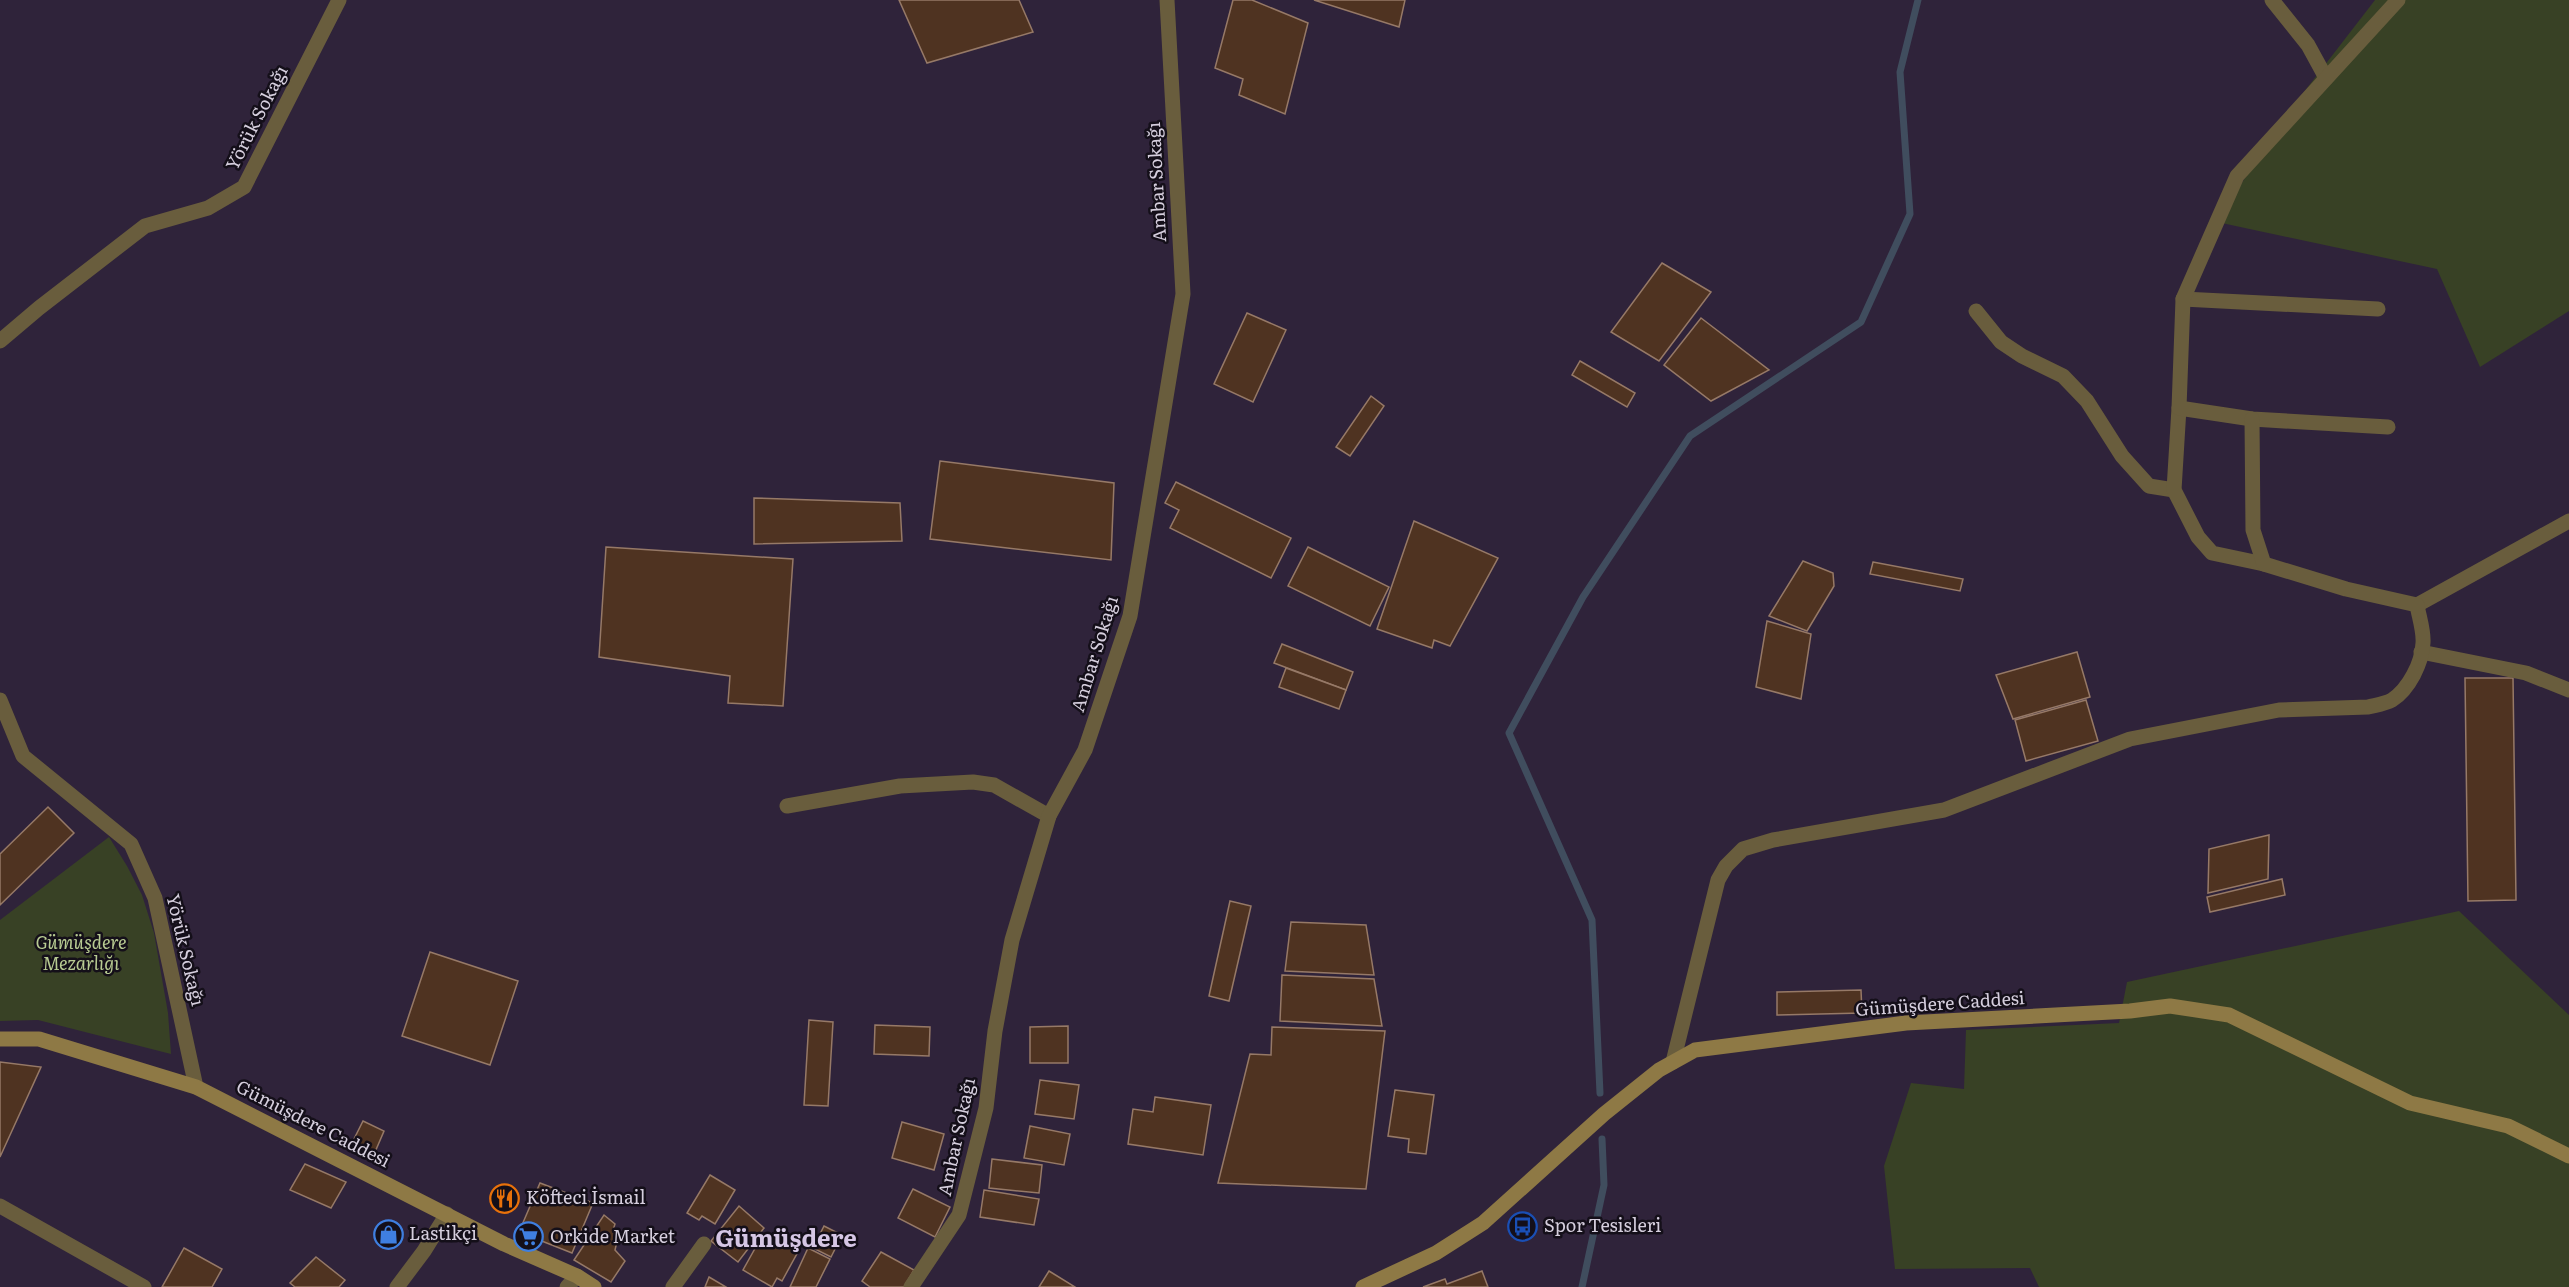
<svg xmlns="http://www.w3.org/2000/svg" width="2569" height="1287" font-family="Literata,serif">
<style>
.green{fill:#384125}
.lines{fill:none;stroke-linecap:round;stroke-linejoin:round}
.stream{stroke:#404d5e;stroke-width:7}
.building{fill:#4f3321;stroke:#967967;stroke-width:1.5}
.street{stroke:#695d3d;stroke-width:15}
.secondary{stroke:#8e7945;stroke-width:15}
.labels{text-anchor:middle;stroke-width:5;stroke-linejoin:round;paint-order:stroke}
.street-label{font-size:18px;fill:#d5cedd;stroke:#140f19}
.park-label{font-size:18px;font-style:italic;fill:#b8cb92;stroke:#140f19}
.poi-label{font-size:18px;fill:#d5cedd;stroke:#140f19;text-anchor:start}
.district-label{font-size:24px;font-weight:bold;fill:#d5c6e4;stroke:#140f19}
</style>
<rect width="100%" height="100%" fill="#2f233a"/>
<g class="green">
<polygon points="2375,0 2569,0 2569,311 2480,367 2437,269 2217,222 2280,123"/>
<polygon points="109,837 127,866 142,895 154,933 168,1013 171,1054 38,1020 0,1021 0,920"/>
<polygon points="2459,911 2569,1015 2569,1287 2039,1287 2030,1268 1895,1269 1884,1166 1911,1083 1964,1089 1966,1030 2119,1023 2127,982"/>
</g>
<g class="lines">
<g class="stream">
<polyline points="1600,1093 1592,920 1509,733 1583,597 1690,436 1861,322 1910,214 1900,72 1918,0"/>
<polyline points="1582,1287 1604,1185 1602,1139"/>
</g>
</g>
<g class="building">
<polygon points="899,0 1019,0 1033,32 927,63"/>
<polygon points="1233,0 1252,0 1308,23 1285,114 1239,95 1243,79 1215,68"/>
<polygon points="1314,0 1405,0 1399,27"/>
<polygon points="1662,263 1711,292 1659,361 1611,332"/>
<polygon points="1247,313 1286,330 1253,402 1214,384"/>
<polygon points="1701,318 1769,370 1711,401 1664,365"/>
<polygon points="1580,361 1635,393 1627,407 1572,375"/>
<polygon points="1371,396 1384,406 1350,456 1336,447"/>
<polygon points="940,461 1114,483 1111,560 930,539"/>
<polygon points="1176,482 1291,538 1271,578 1170,528 1179,510 1165,503"/>
<polygon points="754,498 900,503 902,541 754,544"/>
<polygon points="1414,521 1498,558 1450,646 1434,640 1432,648 1377,629"/>
<polygon points="606,547 793,559 783,706 728,703 730,676 599,657"/>
<polygon points="1308,547 1389,587 1370,626 1288,586"/>
<polygon points="1803,561 1833,573 1834,586 1807,631 1769,616"/>
<polygon points="1873,562 1963,579 1960,591 1870,574"/>
<polygon points="1767,621 1811,634 1801,699 1756,687"/>
<polygon points="1282,644 1353,672 1346,690 1274,663"/>
<polygon points="2077,652 2090,697 2013,719 1996,675"/>
<polygon points="1286,668 1346,690 1339,709 1279,687"/>
<polygon points="2465,678 2513,678 2516,900 2468,901"/>
<polygon points="2086,700 2098,741 2026,761 2015,720"/>
<polygon points="48,807 74,833 0,905 0,854"/>
<polygon points="2269,835 2268,879 2208,893 2209,849"/>
<polygon points="2282,879 2285,895 2210,912 2207,897"/>
<polygon points="1230,901 1251,906 1229,1001 1209,996"/>
<polygon points="1291,922 1366,925 1374,975 1285,971"/>
<polygon points="430,952 518,981 490,1065 402,1036"/>
<polygon points="1282,975 1374,979 1382,1026 1280,1021"/>
<polygon points="1861,990 1862,1013 1777,1015 1777,992"/>
<polygon points="809,1020 833,1022 828,1106 804,1105"/>
<polygon points="875,1025 930,1027 929,1056 874,1054"/>
<polygon points="1068,1026 1068,1063 1030,1063 1030,1027"/>
<polygon points="1272,1027 1385,1031 1366,1189 1218,1183 1250,1054 1271,1055"/>
<polygon points="0,1062 41,1067 0,1157"/>
<polygon points="1040,1080 1079,1085 1074,1119 1035,1114"/>
<polygon points="1395,1090 1434,1095 1426,1154 1408,1152 1409,1139 1388,1136"/>
<polygon points="1155,1097 1211,1105 1203,1155 1128,1144 1133,1109 1153,1112"/>
<polygon points="363,1121 384,1131 372,1159 350,1147"/>
<polygon points="902,1122 944,1134 934,1170 892,1158"/>
<polygon points="1030,1126 1070,1134 1064,1165 1024,1158"/>
<polygon points="992,1159 1042,1165 1039,1193 989,1188"/>
<polygon points="305,1164 346,1182 331,1208 290,1190"/>
<polygon points="710,1175 735,1190 715,1224 702,1216 699,1220 687,1213"/>
<polygon points="540,1183 593,1203 572,1253 519,1232"/>
<polygon points="913,1189 950,1207 935,1237 898,1218"/>
<polygon points="984,1190 1039,1199 1034,1225 980,1217"/>
<polygon points="739,1206 764,1228 738,1262 711,1241"/>
<polygon points="604,1215 615,1224 613,1230 619,1233 615,1250 625,1261 611,1282 574,1260"/>
<polygon points="824,1226 842,1235 831,1257 813,1248"/>
<polygon points="762,1236 772,1242 775,1236 799,1250 782,1281 777,1278 772,1287 743,1270"/>
<polygon points="184,1248 222,1269 212,1287 162,1287"/>
<polygon points="808,1248 830,1259 816,1287 790,1287"/>
<polygon points="881,1252 914,1270 904,1287 870,1287 862,1281"/>
<polygon points="316,1257 345,1280 339,1287 295,1287 290,1283"/>
<polygon points="1049,1271 1075,1287 1039,1287"/>
<polygon points="1482,1271 1488,1287 1423,1287 1445,1279 1447,1284"/>
<polygon points="709,1277 726,1287 705,1287"/>
</g>
<g class="lines">
<g class="street">
<polyline points="2272,0 2308,45 2326,78"/>
<polyline points="2183,299 2378,309"/>
<polyline points="1976,311 2001,342 2022,356 2063,376 2087,401 2122,456 2149,486 2174,490"/>
<polyline points="0,341 39,308 145,226 208,208 244,187 339,0"/>
<polyline points="2179,408 2174,490 2198,537 2212,553 2264,564"/>
<polyline points="2388,427 2252,419 2179,408 2183,299 2237,176 2398,0"/>
<polyline points="2417,605 2569,521"/>
<polyline points="2421,652 2526,673 2569,690"/>
<polyline points="0,700 23,756 131,844 155,898 196,1087"/>
<polyline points="787,806 900,786 973,782 994,785 1049,816"/>
<path d="M1673,1062L1718,880L1726,866L1743,849L1773,840L1944,810L2130,739L2279,710L2368,707C2376,705 2385,704 2392,700C2409,689 2422,663 2423,643C2424,631 2419,617 2417,605L2346,589L2264,564L2253,530L2252,419"/>
<polyline points="0,1206 144,1287"/>
<polyline points="397,1287 424,1251 447,1214"/>
<polyline points="567,1287 577,1276"/>
<polyline points="673,1287 704,1244"/>
<polyline points="911,1287 959,1215 986,1108 995,1031 1012,940 1049,816 1085,750 1130,616 1183,294 1167,0"/>
</g>
<g class="secondary">
<polyline points="0,1039 39,1039 196,1087 504,1244 577,1276 594,1287"/>
<polyline points="1363,1287 1436,1253 1483,1223 1604,1114 1659,1070 1695,1050 1906,1023 2130,1011 2170,1006 2229,1015 2410,1103 2508,1126 2569,1156"/>
</g>
</g>
<defs>
<symbol id="restaurant-ring" viewBox="-11 -11 22 22"><circle r="9.5" fill="#140f19" stroke="#e8710a" stroke-width="1.5"/><path d="M-5-6h1v4h1v-4h1v4h1v-4h1v5L-1.5 .5V6h-2V.5L-5-1ZM5-6V6H3V1.5H1.5Q1.5-4 5-6Z" fill="#e8710a"/></symbol>
<symbol id="bus-ring" viewBox="-11 -11 22 22"><circle r="9.5" fill="#140f19" stroke="#1a4fb4" stroke-width="1.5"/><path d="M-5-6H5V4H4V6H2V4H-2V6H-4V4H-5ZM-3.5-4V0h7V-4ZM-3.5 1.2v1.5H-2V1.2ZM2 1.2v1.5H3.5V1.2Z" fill="#1a4fb4"/></symbol>
<symbol id="shop-ring" viewBox="-11 -11 22 22"><circle r="9.5" fill="#140f19" stroke="#3f7fe0" stroke-width="1.5"/><path d="M-5-2.5h2.3a2.7 3.5 0 0 1 5.4 0H5L5.5 6h-11ZM-1.5-2.5h3a1.5 2.3 0 0 0-3 0Z" fill="#3f7fe0"/></symbol>
<symbol id="supermarket-ring" viewBox="-11 -11 22 22"><circle r="9.5" fill="#140f19" stroke="#3f7fe0" stroke-width="1.5"/><path d="M-6-5.5h2.5l.6 2H6L4.5 2H-2.5L-4.4-4H-6ZM-1.5 3.2a1.3 1.3 0 1 0 .1 0ZM3 3.2a1.3 1.3 0 1 0 .1 0Z" fill="#3f7fe0"/></symbol>
</defs>
<g fill-rule="evenodd">
<use href="#restaurant-ring" x="488" y="1182" width="33" height="33"/>
<use href="#bus-ring" x="1506" y="1210" width="33" height="33"/>
<use href="#shop-ring" x="372" y="1218" width="33" height="33"/>
<use href="#supermarket-ring" x="512" y="1220" width="33" height="33"/>
</g>
<g class="labels">
<g class="street-label">
<text transform="translate(257 118) rotate(-63)" y="6">Yörük Sokağı</text>
<text transform="translate(1157 182) rotate(-93)" y="6">Ambar Sokağı</text>
<text transform="translate(1095 654) rotate(-73)" y="6">Ambar Sokağı</text>
<text transform="translate(185 950) rotate(77)" y="6">Yörük Sokağı</text>
<text transform="translate(1940 1004) rotate(-4)" y="6">Gümüşdere Caddesi</text>
<text transform="translate(313 1124) rotate(27)" y="6">Gümüşdere Caddesi</text>
<text transform="translate(957 1137) rotate(-78)" y="6">Ambar Sokağı</text>
</g>
<g class="park-label">
<text x="81" y="949">Gümüşdere<tspan x="81" dy="21">Mezarlığı</tspan></text>
</g>
<g class="poi-label">
<text x="526" y="1204">Köfteci İsmail</text>
<text x="1544" y="1232">Spor Tesisleri</text>
<text x="409" y="1240">Lastikçi</text>
<text x="550" y="1243">Orkide Market</text>
</g>
<g class="district-label">
<text x="786" y="1247">Gümüşdere</text>
</g>
</g>
</svg>
